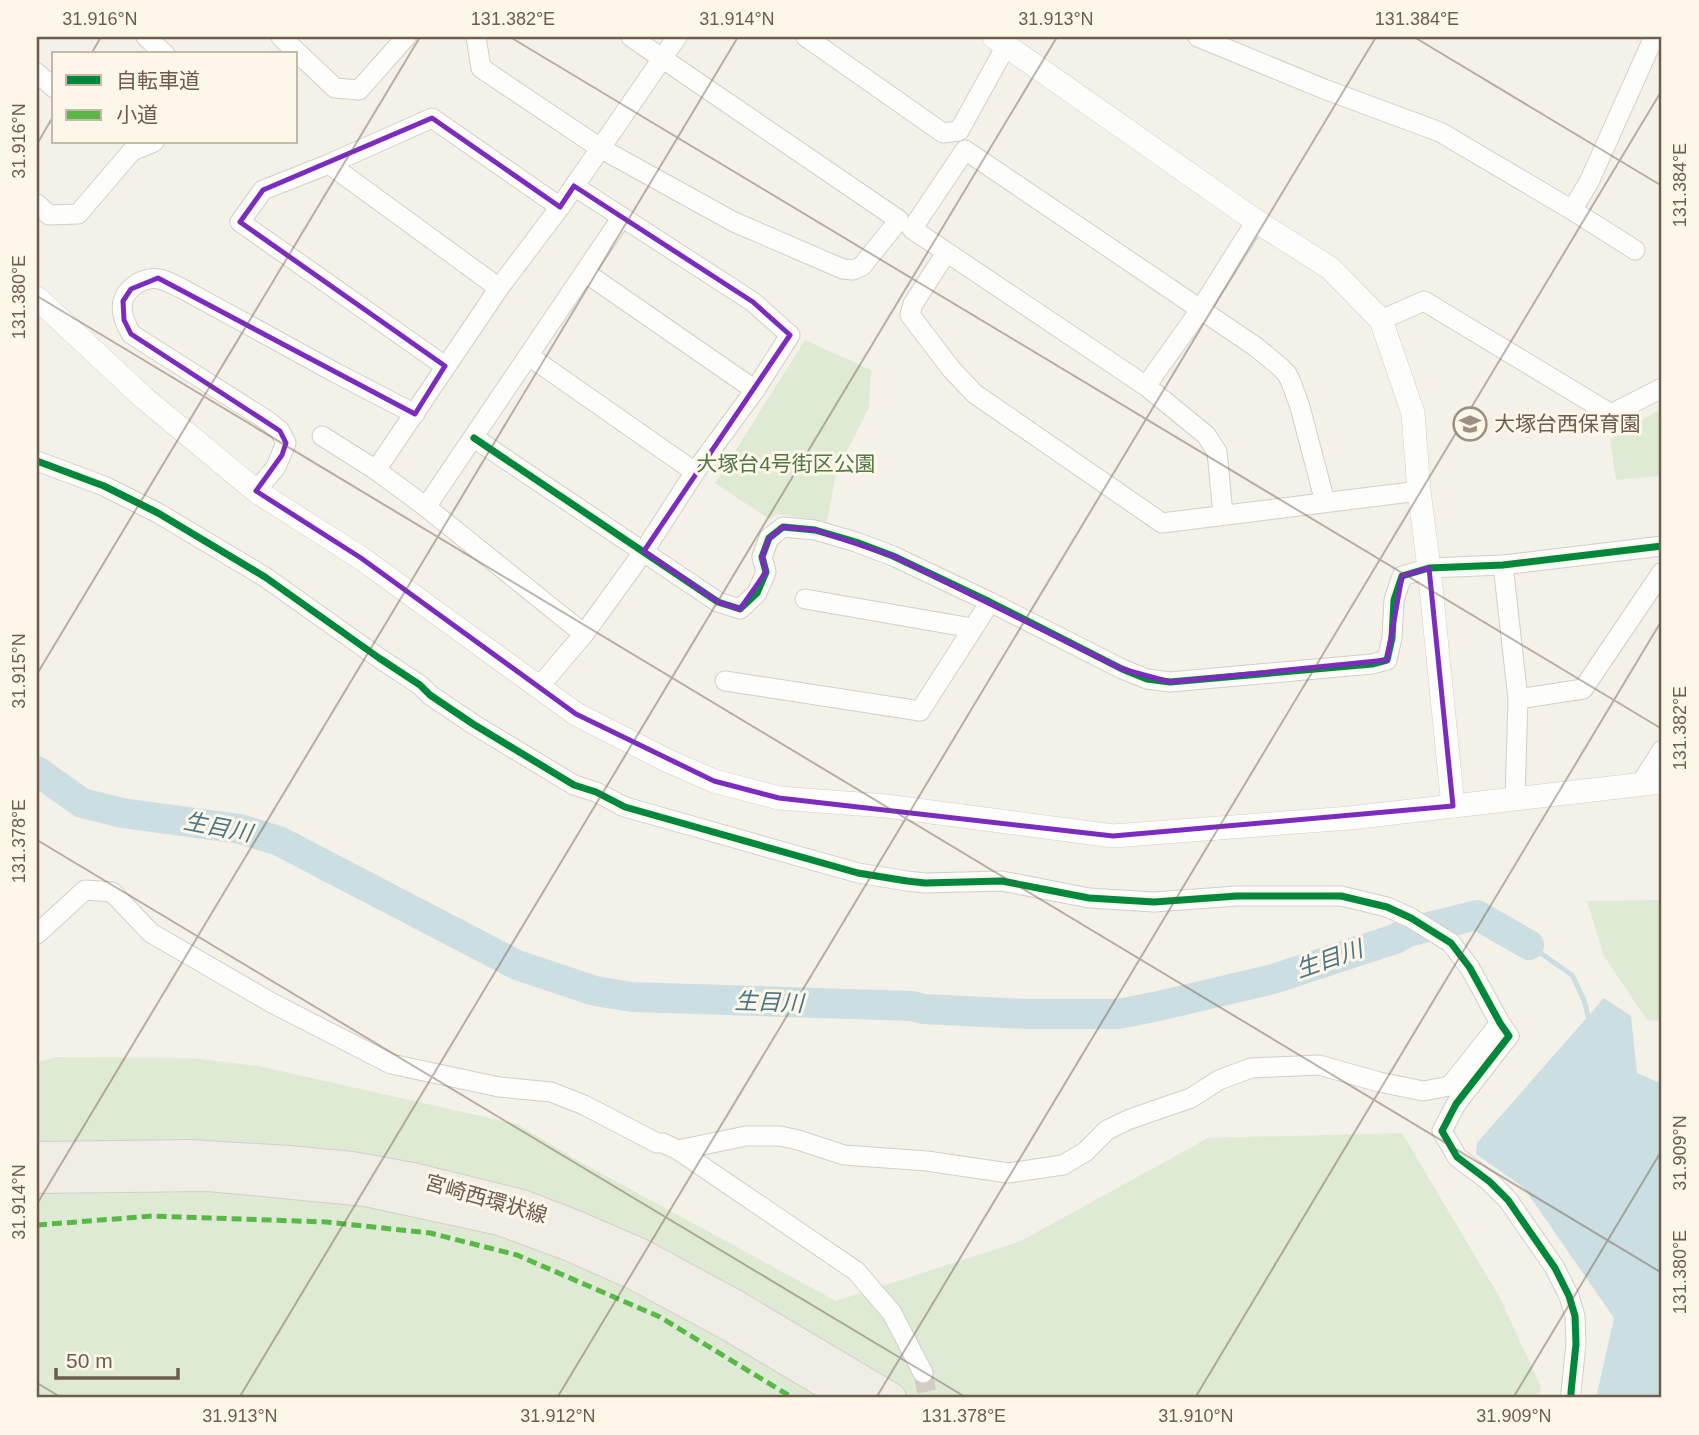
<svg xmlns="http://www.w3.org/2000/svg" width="1699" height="1435" font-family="Arial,'Noto Sans JP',sans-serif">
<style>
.green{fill:#dfead4}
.water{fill:#cbdee2}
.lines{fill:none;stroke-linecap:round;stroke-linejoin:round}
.stream{stroke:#cbdee2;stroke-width:5}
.river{stroke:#cbdee2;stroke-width:30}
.minor-tunnel{stroke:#d2ccc1;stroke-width:19;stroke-dasharray:19 10;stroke-linecap:butt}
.minor-casing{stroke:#d3cec6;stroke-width:21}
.tertiary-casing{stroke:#d3cec6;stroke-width:24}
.primary-casing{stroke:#d3cdc6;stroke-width:32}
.minor{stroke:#fdfdfc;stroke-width:19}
.tertiary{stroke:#fdfdfc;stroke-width:23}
.primary{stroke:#f0ede5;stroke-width:30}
.quiet{stroke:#58b947;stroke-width:5;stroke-dasharray:10 5;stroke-linecap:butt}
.cycleway-casing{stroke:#fcf7e8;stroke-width:11}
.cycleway{stroke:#00873e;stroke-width:7}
.marked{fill:none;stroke:#7b2cbf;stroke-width:5;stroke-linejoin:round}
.ticks{fill:none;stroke:#6e5c4c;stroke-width:2;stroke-opacity:0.45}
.labels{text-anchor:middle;stroke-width:6;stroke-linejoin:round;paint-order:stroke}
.poi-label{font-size:21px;fill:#6e5c4c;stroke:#fcf7e8;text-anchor:start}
.park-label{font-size:21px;fill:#517848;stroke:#fcf7e8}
.street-label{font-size:21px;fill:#6e5c4c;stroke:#fcf7e8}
.water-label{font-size:23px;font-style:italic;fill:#4c7585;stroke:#fcf7e8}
.neatline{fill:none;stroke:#6e5c4c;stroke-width:2.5}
.ticks-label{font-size:18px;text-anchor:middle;fill:#6e5c4c}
</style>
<rect width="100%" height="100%" fill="#f4f1e8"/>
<g class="green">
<polygon points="805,340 871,370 869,407 836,473 827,522 778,514 769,519 715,483"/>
<polygon points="1657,411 1662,414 1662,476 1616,480 1610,439"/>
<polygon points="1662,900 1662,1021 1647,1020 1604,956 1587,901"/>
<polygon points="58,1057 191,1058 258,1066 517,1124 584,1164 836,1301 1021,1241 1208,1138 1402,1133 1500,1298 1541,1387 1539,1398 37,1398 37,1062"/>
</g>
<polygon class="water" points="1604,998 1631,1016 1637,1073 1662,1084 1662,1398 1596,1398 1614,1318 1524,1188 1476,1154 1477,1143"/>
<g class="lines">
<polyline class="stream" points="1529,945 1572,975 1584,1000 1589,1020"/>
<polyline class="river" points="37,771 82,803 122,813 240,829 279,841 517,965 595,991 632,997 912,1006 923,1009 1026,1014 1118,1014 1154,1007 1273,979 1395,939 1408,932 1477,915 1529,945"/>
<polyline class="minor-tunnel" points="923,1373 928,1398"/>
<defs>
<g id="minor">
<polyline points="146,37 165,54"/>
<polyline points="281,37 335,88 359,90 406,37"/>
<polyline points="476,37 481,68 600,148 734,222 843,269 853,270 862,266 899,220 631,37"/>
<polyline points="806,37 943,133 959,131 1006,46"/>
<polyline points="1198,37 1324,89 1440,132 1572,210 1635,250"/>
<polyline points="37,73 54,88"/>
<polyline points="329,164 499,288"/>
<polyline points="37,204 49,215 78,214 132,151 154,142"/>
<polyline points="1572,210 1589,182 1654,37"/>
<polyline points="946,253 913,304 910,315 952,370 975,394 1162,523 1419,491"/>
<polyline points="586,273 755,390"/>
<polyline points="1381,320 1424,301 1611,414 1662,388"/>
<polyline points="529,356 695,472"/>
<polyline points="445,366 240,222 263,190 329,164 432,118 560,207"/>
<polyline points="1146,386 1200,310 1256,221"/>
<polyline points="322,436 376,470"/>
<polyline points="474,438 718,602 740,609 757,593 766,572 762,557 769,538 783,527 815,530 856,542 893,556 990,602 1122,669 1147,679 1170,682 1372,664 1387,660 1392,638 1394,600 1402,576 1429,568 1503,565 1662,546"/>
<polyline points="37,461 104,486 158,513 265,577 379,658 420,685 430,695 473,724 574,785 596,792 625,807 858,873 907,881 925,883 1002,881 1089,898 1154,902 1237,896 1341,896 1387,907 1411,918 1451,943 1470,968 1500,1023 1509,1036 1456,1104 1442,1131 1457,1157 1490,1182 1508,1200 1555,1268 1569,1296 1575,1316 1576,1344 1571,1392 1571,1398"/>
<path d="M256,491L276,467L286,443L280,431L268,421L131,334C126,324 120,313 123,301C127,287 145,276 159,279C166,280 174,285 181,288L336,373L415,414"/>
<polyline points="426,507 622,217"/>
<polyline points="1223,514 1217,452 1206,435 1146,386 912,229 965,150 1256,347 1279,366 1287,374 1291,382 1300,407 1325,502"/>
<polyline points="1503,565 1518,699 1515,799"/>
<polyline points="805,599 972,628"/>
<polyline points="584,634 426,507 376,470 499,288 560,207 677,37"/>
<polyline points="725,681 920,711 990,602"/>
<polyline points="538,688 584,634 644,551 695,472 755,390 790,335 753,302 574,186"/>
<polyline points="1518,699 1583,689 1662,572"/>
<polyline points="1640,785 1662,750"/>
<polyline points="37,934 85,890 112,892 151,933 272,1003 391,1064 499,1087 551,1092 584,1105 657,1143 663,1143 678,1150 856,1271 892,1313 923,1373"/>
<polyline points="678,1150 746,1136 780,1136 798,1140 844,1155 927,1161 1008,1173 1063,1165 1085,1152 1107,1130 1130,1119 1191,1098 1219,1080 1251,1068 1319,1065 1379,1082 1423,1091 1450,1086 1500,1023"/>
</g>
<g id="tertiary">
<polyline points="994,37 1256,221 1330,268 1381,320 1413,413 1419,491 1429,568 1453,806"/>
<polyline points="37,298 144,398 256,491 361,558 576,714 666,760 714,781 779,798 886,806 1113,836 1350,818 1662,782"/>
</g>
<g id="primary">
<polyline points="37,1157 190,1155 289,1161 352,1167 413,1178 522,1205 574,1225 641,1254 735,1305 891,1398"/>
<polyline points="37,1178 208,1176 283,1183 366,1191 500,1220 570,1246 633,1274 728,1325 850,1398"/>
</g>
</defs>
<use href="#minor" class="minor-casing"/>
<use href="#tertiary" class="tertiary-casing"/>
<use href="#primary" class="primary-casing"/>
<use href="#minor" class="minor"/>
<use href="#tertiary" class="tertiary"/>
<use href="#primary" class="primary"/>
<polyline class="quiet" points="37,1225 153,1216 326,1222 430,1233 517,1255 660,1317 793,1398"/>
<defs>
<g id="cycleway">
<polyline points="474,438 718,602 740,609 757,593 766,572 762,557 769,538 783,527 815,530 856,542 893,556 990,602 1122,669 1147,679 1170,682 1372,664 1387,660 1392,638 1394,600 1402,576 1429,568 1503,565 1662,546"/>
<polyline points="37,461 104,486 158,513 265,577 379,658 420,685 430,695 473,724 574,785 596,792 625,807 858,873 907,881 925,883 1002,881 1089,898 1154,902 1237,896 1341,896 1387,907 1411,918 1451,943 1470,968 1500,1023 1509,1036 1456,1104 1442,1131 1457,1157 1490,1182 1508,1200 1555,1268 1569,1296 1575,1316 1576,1344 1571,1392 1571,1398"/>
</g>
</defs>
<use href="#cycleway" class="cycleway-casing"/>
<use href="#cycleway" class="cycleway"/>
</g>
<path class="marked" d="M432,118L560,207L574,186L753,302L790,335L644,551L718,602L740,609L766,572L762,557L769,538L783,527L815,530L893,556L1122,669L1170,682L1387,660L1402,576L1429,568L1453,806L1113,836L779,798L714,781L576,714L361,558L256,491L282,455L286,443L280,431L131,334L124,320L123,301L131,289L158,278L415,414L445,366L240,222L263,190Z"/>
<path class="ticks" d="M510,37L1662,729M1414,37L1662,186M91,54L101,37M37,144L54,115M37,296L1662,1273M37,674L420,37M37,840L967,1398M37,1204L738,37M37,1383L62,1398M239,1398L1057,37M557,1398L1376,37M876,1398L1662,90M1195,1398L1662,620M1513,1398L1662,1150"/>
<defs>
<symbol id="school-ring" viewBox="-11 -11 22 22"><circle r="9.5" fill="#fcf7e8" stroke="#9d9083" stroke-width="1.5"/><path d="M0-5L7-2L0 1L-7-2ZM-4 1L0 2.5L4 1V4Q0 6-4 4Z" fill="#9d9083"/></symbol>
</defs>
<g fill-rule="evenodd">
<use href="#school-ring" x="1451" y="405" width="38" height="38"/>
</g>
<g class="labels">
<g class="poi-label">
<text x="1494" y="431">大塚台西保育園</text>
</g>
<g class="park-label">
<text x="786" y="471">大塚台4号街区公園</text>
</g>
<g class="street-label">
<text transform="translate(486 1199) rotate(16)" y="7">宮崎西環状線</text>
</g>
<g class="water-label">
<text transform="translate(218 827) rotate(11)" y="8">生目川</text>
<text transform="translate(1329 959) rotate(-19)" y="8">生目川</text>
<text transform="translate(769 1002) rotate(2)" y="8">生目川</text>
</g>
</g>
<rect width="1699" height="1435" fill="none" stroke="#fcf7e8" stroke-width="77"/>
<rect x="52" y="52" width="245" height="91" fill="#fcf7e8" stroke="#c3b9aa" stroke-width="2"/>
<rect x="66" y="75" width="35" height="10" fill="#00873e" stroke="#c3b9aa" stroke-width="2"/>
<text x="116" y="88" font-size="21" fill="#6e5c4c">自転車道</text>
<rect x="66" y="110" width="35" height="10" fill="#58b947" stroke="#c3b9aa" stroke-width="2"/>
<text x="116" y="122" font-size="21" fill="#6e5c4c">小道</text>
<path d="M56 1368v10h122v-10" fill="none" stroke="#6e5c4c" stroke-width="3.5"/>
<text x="66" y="1368" font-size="21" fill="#6e5c4c" stroke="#fcf7e8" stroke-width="5" paint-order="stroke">50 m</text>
<rect x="38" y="38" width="1622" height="1358" class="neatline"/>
<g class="ticks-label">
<text x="100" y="25">31.916°N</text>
<text x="513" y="25">131.382°E</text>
<text x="737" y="25">31.914°N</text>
<text x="1056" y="25">31.913°N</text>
<text x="1417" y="25">131.384°E</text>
<text transform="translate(19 141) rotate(-90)" y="6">31.916°N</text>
<text transform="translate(1680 185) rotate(-90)" y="6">131.384°E</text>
<text transform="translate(19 297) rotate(-90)" y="6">131.380°E</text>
<text transform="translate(19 671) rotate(-90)" y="6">31.915°N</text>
<text transform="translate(1680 728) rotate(-90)" y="6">131.382°E</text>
<text transform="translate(19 841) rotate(-90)" y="6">131.378°E</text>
<text transform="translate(1680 1153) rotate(-90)" y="6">31.909°N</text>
<text transform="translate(19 1202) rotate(-90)" y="6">31.914°N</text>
<text transform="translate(1680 1272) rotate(-90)" y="6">131.380°E</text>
<text x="240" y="1422">31.913°N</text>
<text x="558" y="1422">31.912°N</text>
<text x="964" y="1422">131.378°E</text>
<text x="1196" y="1422">31.910°N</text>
<text x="1514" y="1422">31.909°N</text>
</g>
</svg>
